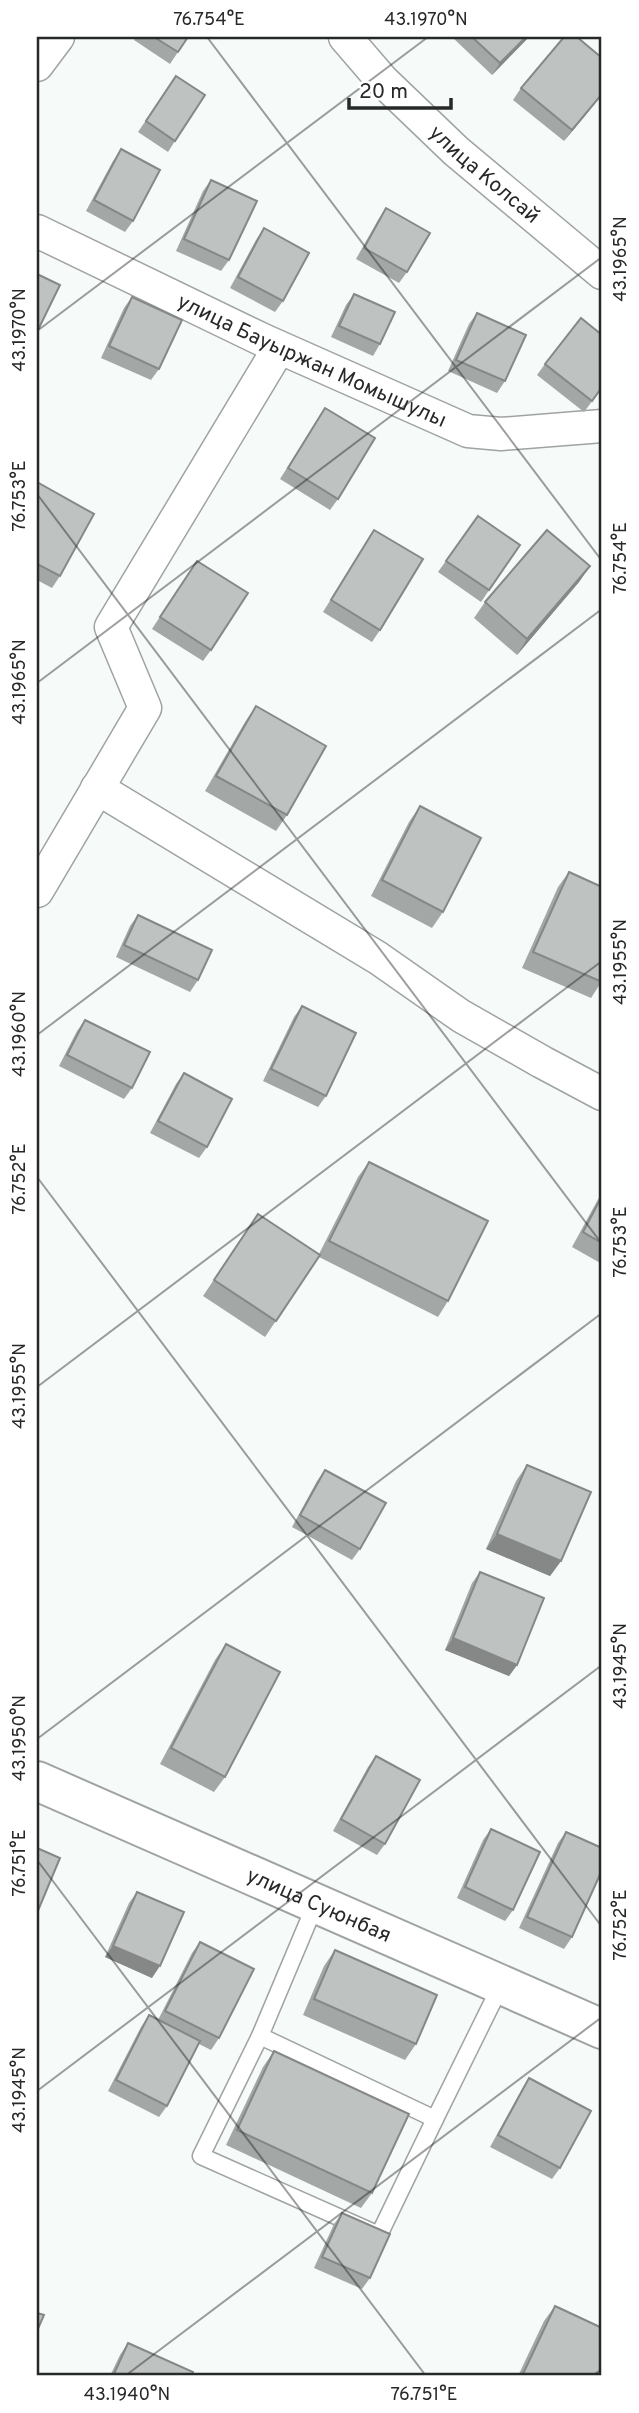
<svg xmlns="http://www.w3.org/2000/svg" width="639" height="2413" font-family="Overpass,sans-serif">
<style>
.lines{fill:none;stroke-linecap:round;stroke-linejoin:round}
.service-casing{stroke:#9fa3a1;stroke-width:19}
.minor-casing{stroke:#9fa3a1;stroke-width:35}
.secondary-casing{stroke:#9fa3a1;stroke-width:42}
.service{stroke:#fff;stroke-width:16}
.minor{stroke:#fff;stroke-width:32}
.secondary{stroke:#fff;stroke-width:38}
.wall{fill:#a3a7a5}
.shaded-wall{fill:#858886}
.building{fill:#bec2c0;stroke:#858886;stroke-width:2}
.ticks{fill:none;stroke:#272828;stroke-width:2;stroke-opacity:0.45}
.labels{text-anchor:middle;stroke-width:7;stroke-linejoin:round;paint-order:stroke}
.street-label{font-size:21px;fill:#272828;stroke:#fff}
.neatline{fill:none;stroke:#272828;stroke-width:2.5}
.ticks-label{font-size:18px;text-anchor:middle;fill:#272828}
</style>
<rect width="100%" height="100%" fill="#f6fbf9"/>
<g class="lines">
<defs>
<g id="service">
<polyline points="316,1903 260,2036 435,2119 501,1985"/>
<polyline points="260,2036 201,2156 379,2235 435,2119"/>
</g>
<g id="minor">
<path id="s1" d="M345,37L382,80L456,151L602,273"/>
<polyline points="37,65 58,37"/>
<path id="s2" d="M37,231L265,341L468,431L501,434L602,426"/>
<polyline points="97,788 378,958 461,1016 542,1062 602,1094"/>
<polyline points="37,891 145,708 111,627 279,348"/>
</g>
<g id="secondary">
<path id="s3" d="M37,1781L602,2029"/>
</g>
</defs>
<use href="#service" class="service-casing"/>
<use href="#minor" class="minor-casing"/>
<use href="#secondary" class="secondary-casing"/>
<use href="#service" class="service"/>
<use href="#minor" class="minor"/>
<use href="#secondary" class="secondary"/>
</g>
<g class="wall">
<polygon points="136,37 188,37 170,64 134,40"/>
<polygon points="452,37 529,37 492,75"/>
<polygon points="176,76 175,141 168,152 138,132"/>
<polygon points="521,88 602,95 564,141 513,100"/>
<polygon points="121,149 133,221 125,232 86,211 113,161"/>
<polygon points="211,180 229,260 221,271 176,251 203,191"/>
<polygon points="386,208 407,272 399,283 356,259 378,220"/>
<polygon points="264,228 283,301 275,312 230,288 256,240"/>
<polygon points="354,294 380,344 373,356 331,337 346,305"/>
<polygon points="132,297 159,369 151,380 101,358 124,308"/>
<polygon points="477,313 505,381 497,393 448,371 469,324"/>
<polygon points="545,364 602,388 584,412 537,375"/>
<polygon points="325,408 338,499 330,510 280,479"/>
<polygon points="37,482 60,576 52,588 37,580"/>
<polygon points="478,516 520,545 481,602 438,572"/>
<polygon points="374,530 380,630 372,642 323,612"/>
<polygon points="590,566 579,582 517,655 474,618 485,602"/>
<polygon points="189,572 211,650 203,661 152,629"/>
<polygon points="256,706 287,815 276,831 205,791 245,722"/>
<polygon points="420,806 443,912 432,928 371,896 409,822"/>
<polygon points="569,872 602,981 591,998 522,968 558,887"/>
<polygon points="138,915 198,980 190,992 116,957 130,926"/>
<polygon points="302,1006 326,1096 318,1107 263,1081 294,1017"/>
<polygon points="85,1020 132,1088 124,1099 59,1066 77,1031"/>
<polygon points="184,1073 207,1147 199,1158 150,1133 176,1084"/>
<polygon points="369,1162 448,1301 438,1317 319,1257 265,1337 203,1296 247,1230 319,1254 358,1177"/>
<polygon points="602,1192 602,1264 572,1247"/>
<polygon points="527,1465 561,1561 550,1576 486,1549 516,1481"/>
<polygon points="325,1470 360,1549 352,1560 292,1527 317,1481"/>
<polygon points="480,1572 517,1665 509,1676 445,1650 472,1583"/>
<polygon points="226,1644 225,1777 214,1792 160,1764 215,1660"/>
<polygon points="376,1756 385,1844 377,1855 333,1831 368,1767"/>
<polygon points="491,1829 513,1910 505,1921 457,1898 483,1840"/>
<polygon points="566,1832 572,1937 564,1949 519,1928 558,1843"/>
<polygon points="137,1892 152,1978 105,1957 129,1903"/>
<polygon points="200,1942 219,2038 211,2050 199,2044 167,2106 159,2117 108,2091 141,2027 149,2015 158,2020 192,1953"/>
<polygon points="335,1950 416,2044 405,2060 303,2015 324,1966"/>
<polygon points="274,2051 372,2193 361,2208 226,2145 263,2067"/>
<polygon points="529,2078 560,2168 552,2179 490,2147 522,2089"/>
<polygon points="342,2213 370,2278 362,2289 314,2268 334,2224"/>
<polygon points="555,2306 602,2376 518,2376 544,2321"/>
<polygon points="128,2343 192,2376 110,2376 120,2355"/>
</g>
<g class="shaded-wall">
<polygon points="526,37 529,37 492,75 500,63"/>
<polygon points="602,94 602,95 564,141 572,130"/>
<polygon points="590,566 579,582 517,655 527,639"/>
<polygon points="497,1534 561,1561 550,1576 486,1549"/>
<polygon points="453,1638 517,1665 509,1676 445,1650"/>
<polygon points="113,1946 160,1966 152,1978 105,1957"/>
</g>
<g class="building">
<polygon points="154,37 188,37 178,52"/>
<polygon points="472,37 526,37 500,63"/>
<polygon points="564,37 577,37 602,58 602,94 572,130 521,88"/>
<polygon points="176,76 205,95 175,141 146,121"/>
<polygon points="121,149 160,170 133,221 94,200"/>
<polygon points="211,180 257,201 229,260 184,239"/>
<polygon points="386,208 430,233 407,272 364,248"/>
<polygon points="264,228 309,253 283,301 238,277"/>
<polygon points="37,274 60,285 37,332"/>
<polygon points="354,294 395,312 380,344 339,326"/>
<polygon points="132,297 182,320 159,369 109,346"/>
<polygon points="477,313 526,335 505,381 456,360"/>
<polygon points="581,318 602,335 602,387 592,401 545,364"/>
<polygon points="325,408 375,438 338,499 288,468"/>
<polygon points="37,482 94,514 60,576 37,564"/>
<polygon points="478,516 520,545 489,590 446,561"/>
<polygon points="374,530 423,559 380,630 331,600"/>
<polygon points="547,530 590,566 527,639 485,602"/>
<polygon points="197,561 248,593 211,650 160,617"/>
<polygon points="256,706 326,746 287,815 216,776"/>
<polygon points="420,806 481,838 443,912 382,880"/>
<polygon points="569,872 602,887 602,982 533,952"/>
<polygon points="138,915 212,950 198,980 124,945"/>
<polygon points="302,1006 356,1033 326,1096 271,1069"/>
<polygon points="85,1020 150,1052 132,1088 67,1055"/>
<polygon points="184,1073 232,1099 207,1147 158,1121"/>
<polygon points="369,1162 488,1221 448,1301 329,1241"/>
<polygon points="602,1196 602,1243 583,1232"/>
<polygon points="258,1214 320,1255 276,1321 214,1280"/>
<polygon points="527,1465 591,1492 561,1561 497,1534"/>
<polygon points="325,1470 386,1503 360,1549 300,1515"/>
<polygon points="480,1572 544,1598 517,1665 453,1638"/>
<polygon points="226,1644 280,1672 225,1777 171,1748"/>
<polygon points="376,1756 420,1780 385,1844 341,1819"/>
<polygon points="491,1829 540,1852 513,1910 465,1887"/>
<polygon points="566,1832 602,1848 602,1870 572,1937 527,1917"/>
<polygon points="37,1848 60,1858 37,1913"/>
<polygon points="137,1892 184,1912 160,1966 113,1946"/>
<polygon points="200,1942 254,1969 219,2038 165,2011"/>
<polygon points="335,1950 437,1995 416,2044 314,1999"/>
<polygon points="149,2015 200,2041 167,2106 116,2080"/>
<polygon points="274,2051 409,2114 372,2193 237,2130"/>
<polygon points="529,2078 591,2111 560,2168 498,2135"/>
<polygon points="342,2213 390,2234 370,2278 322,2257"/>
<polygon points="555,2306 602,2328 602,2376 522,2376"/>
<polygon points="37,2313 44,2315 37,2331"/>
<polygon points="128,2343 193,2372 192,2376 113,2376"/>
</g>
<path class="ticks" d="M207,37L602,561M37,331L428,37M37,494L602,1244M37,683L602,257M37,1035L602,609M37,1177L602,1927M37,1387L602,961M37,1739L602,1313M37,1860L426,2376M37,2091L602,1665M125,2376L602,2017M592,2376L602,2369"/>
<g class="labels">
<g class="street-label">
<text dy="7" stroke="none"><textPath href="#s1" startOffset="196">улица Колсай</textPath></text>
<text dy="7" stroke="none"><textPath href="#s2" startOffset="304">улица Бауыржан Момышулы</textPath></text>
<text dy="7" stroke="none"><textPath href="#s3" startOffset="308">улица Суюнбая</textPath></text>
</g>
</g>
<rect width="639" height="2413" fill="none" stroke="#ffffff" stroke-width="77"/>
<path d="M349 98v10h102v-10" fill="none" stroke="#272828" stroke-width="3.5"/>
<text x="359" y="98" font-size="21" fill="#272828" stroke="#ffffff" stroke-width="5" paint-order="stroke">20 m</text>
<rect x="38" y="38" width="562" height="2336" class="neatline"/>
<g class="ticks-label">
<text x="209" y="25">76.754°E</text>
<text x="426" y="25">43.1970°N</text>
<text transform="translate(620 259) rotate(-90)" y="6">43.1965°N</text>
<text transform="translate(19 330) rotate(-90)" y="6">43.1970°N</text>
<text transform="translate(19 496) rotate(-90)" y="6">76.753°E</text>
<text transform="translate(620 558) rotate(-90)" y="6">76.754°E</text>
<text transform="translate(19 682) rotate(-90)" y="6">43.1965°N</text>
<text transform="translate(620 962) rotate(-90)" y="6">43.1955°N</text>
<text transform="translate(19 1034) rotate(-90)" y="6">43.1960°N</text>
<text transform="translate(19 1179) rotate(-90)" y="6">76.752°E</text>
<text transform="translate(620 1242) rotate(-90)" y="6">76.753°E</text>
<text transform="translate(19 1386) rotate(-90)" y="6">43.1955°N</text>
<text transform="translate(620 1666) rotate(-90)" y="6">43.1945°N</text>
<text transform="translate(19 1738) rotate(-90)" y="6">43.1950°N</text>
<text transform="translate(19 1863) rotate(-90)" y="6">76.751°E</text>
<text transform="translate(620 1925) rotate(-90)" y="6">76.752°E</text>
<text transform="translate(19 2090) rotate(-90)" y="6">43.1945°N</text>
<text x="127" y="2400">43.1940°N</text>
<text x="424" y="2400">76.751°E</text>
</g>
</svg>
